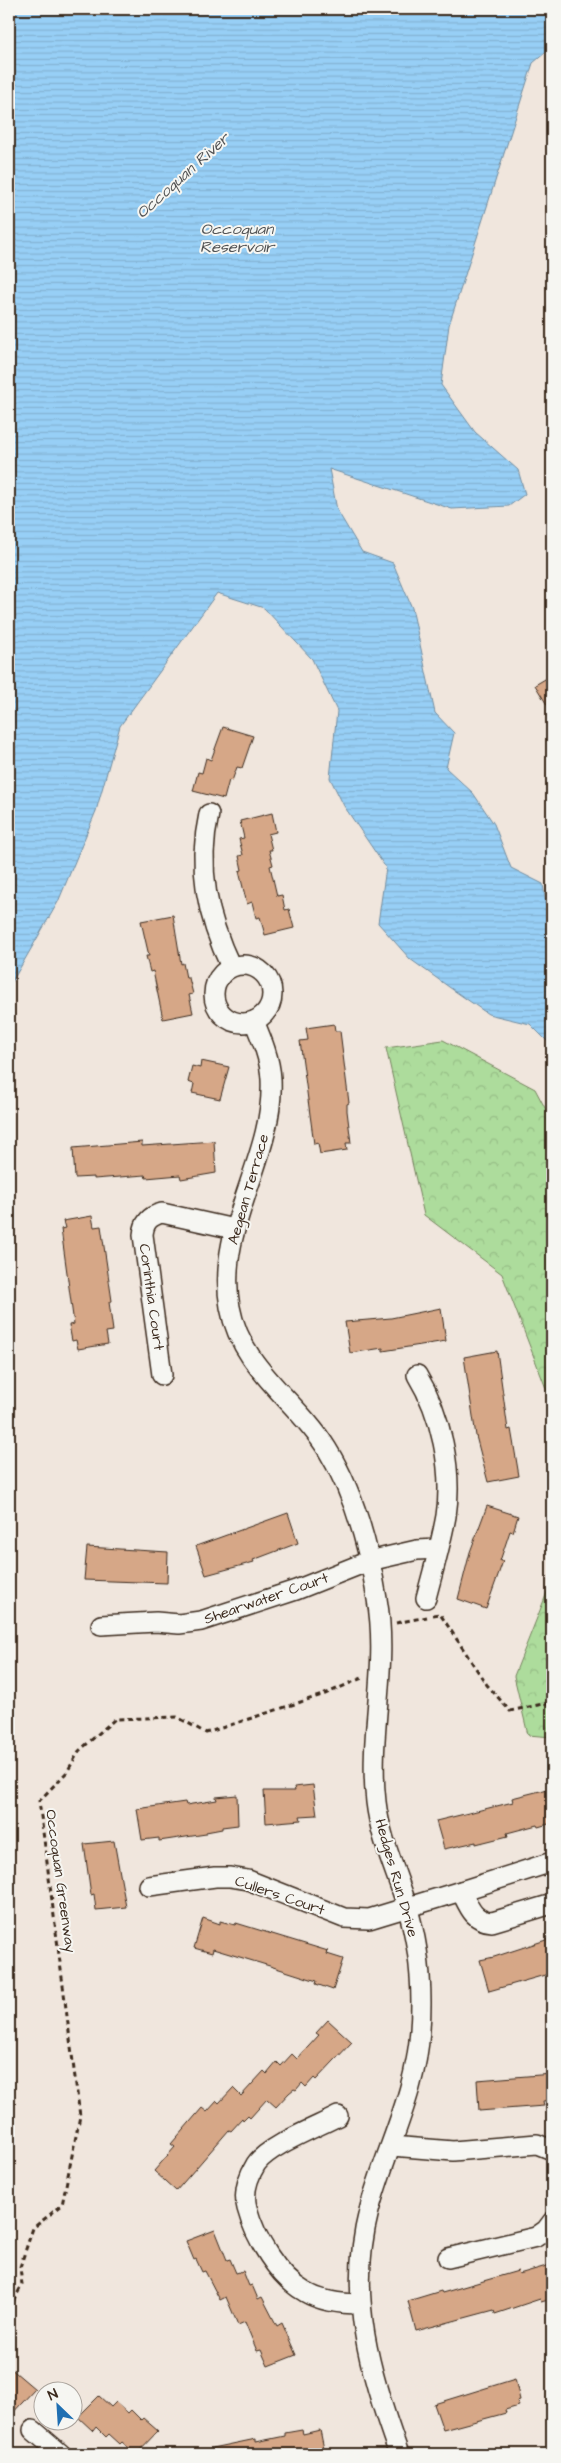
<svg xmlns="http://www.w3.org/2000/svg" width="561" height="2463" font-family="'Architects Daughter',sans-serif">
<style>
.forest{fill:url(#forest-crowns);stroke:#74835d}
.water{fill:url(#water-rules);stroke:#728da0}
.building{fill:#d6a787;stroke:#3b2a1e}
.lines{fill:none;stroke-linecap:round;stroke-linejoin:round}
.minor-casing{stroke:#3b2a1e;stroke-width:22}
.path{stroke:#3b2a1e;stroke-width:3;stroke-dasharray:5 4;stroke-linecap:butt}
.minor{stroke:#f6f6f2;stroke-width:19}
.labels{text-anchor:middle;stroke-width:4;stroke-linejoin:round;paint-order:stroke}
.street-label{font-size:15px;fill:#3b2a1e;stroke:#f6f6f2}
.water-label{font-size:16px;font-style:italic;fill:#525354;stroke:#f6f6f2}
</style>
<defs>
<pattern id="forest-crowns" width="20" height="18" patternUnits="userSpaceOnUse" patternTransform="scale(1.25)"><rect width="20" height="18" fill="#addc9c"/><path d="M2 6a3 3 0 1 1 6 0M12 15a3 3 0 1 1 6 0" fill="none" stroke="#96bd86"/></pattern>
<pattern id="water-rules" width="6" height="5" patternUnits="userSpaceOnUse" patternTransform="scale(1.25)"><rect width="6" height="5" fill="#97cff6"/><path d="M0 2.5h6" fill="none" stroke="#83b2d2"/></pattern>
</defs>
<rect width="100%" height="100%" fill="#f0e6dd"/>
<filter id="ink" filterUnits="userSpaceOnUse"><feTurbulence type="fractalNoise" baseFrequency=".02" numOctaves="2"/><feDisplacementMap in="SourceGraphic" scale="10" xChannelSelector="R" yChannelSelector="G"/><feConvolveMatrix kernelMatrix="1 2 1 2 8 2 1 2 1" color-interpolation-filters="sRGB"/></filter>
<g filter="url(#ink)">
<g class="forest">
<polygon points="443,1040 535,1089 552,1121 552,1404 502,1274 424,1215 386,1048"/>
<polygon points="552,1580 552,1737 528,1735 514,1676"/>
</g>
<polygon class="water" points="9,9 552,9 552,47 533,63 449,325 441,385 475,432 518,470 525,494 509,506 452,509 329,469 337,510 362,552 393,563 412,608 435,713 454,733 446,768 473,793 494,824 511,868 543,884 546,905 552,907 552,1046 530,1024 488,1014 449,987 410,959 378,923 386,868 344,806 330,778 337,711 312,659 264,608 217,593 120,726 96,811 58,902 9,987"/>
<g class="building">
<polygon points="552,675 552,713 535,685"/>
<polygon points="223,727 253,736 242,768 237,767 232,781 229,780 224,799 193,791 198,772 202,773 206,758 211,760"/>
<polygon points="272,813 276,832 268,834 272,850 269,850 273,865 270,866 277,896 282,895 285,910 289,909 294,928 265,935 260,917 256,918 252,902 247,904 239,871 242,870 239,856 243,855 239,839 244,838 240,821"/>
<polygon points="173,915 181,964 183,963 186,978 189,978 193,994 189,995 193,1013 163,1019 153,971 150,972 146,956 149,956 141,921"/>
<polygon points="334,1024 335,1031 340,1031 349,1103 347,1104 347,1111 351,1143 346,1143 347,1150 320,1154 318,1143 314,1144 300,1041 308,1040 306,1028"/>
<polygon points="201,1061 229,1067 220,1099 192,1093 194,1084 188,1082 192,1066 200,1068"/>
<polygon points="214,1141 216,1173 181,1179 180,1175 146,1178 145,1175 94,1179 94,1177 75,1178 73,1148 142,1142 142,1146"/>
<polygon points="92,1216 94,1227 101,1226 112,1301 109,1302 113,1331 106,1332 108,1344 78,1349 76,1340 72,1341 69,1325 74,1324 61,1229 65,1228 63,1221"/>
<polygon points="441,1308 446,1341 383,1351 383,1348 350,1353 345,1322 391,1318"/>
<polygon points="497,1351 508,1430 511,1429 519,1476 488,1482 476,1436 464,1357"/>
<polygon points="487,1506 518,1516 513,1532 510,1531 500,1561 503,1561 486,1609 458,1599 470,1552"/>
<polygon points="288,1513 298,1543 253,1560 254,1562 206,1575 196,1546"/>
<polygon points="87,1547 168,1552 167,1583 84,1580"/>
<polygon points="313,1785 317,1815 300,1816 301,1820 266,1823 264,1791 295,1791 294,1787"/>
<polygon points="552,1788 552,1823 538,1827 537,1825 507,1833 508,1836 476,1844 476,1842 444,1849 436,1821 513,1802 512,1798"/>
<polygon points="237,1795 238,1825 222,1827 222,1829 206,1832 206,1834 159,1841 159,1838 142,1840 137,1809 185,1802 186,1805 217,1800 216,1797"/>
<polygon points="114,1841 126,1907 96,1910 94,1894 91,1895 84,1844"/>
<polygon points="203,1918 220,1924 220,1921 235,1925 236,1923 328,1951 327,1954 343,1959 333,1990 316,1984 317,1981 273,1967 213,1949 212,1953 194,1948"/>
<polygon points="552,1938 552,1973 489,1991 480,1960 494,1957"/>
<polygon points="328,2020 352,2042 316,2080 314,2078 306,2087 302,2083 296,2090 294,2089 289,2093 276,2107 267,2099 250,2118 248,2116 243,2121 242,2119 231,2131 229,2130 176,2191 154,2171 175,2147 171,2144 202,2108 207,2112 217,2101 219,2103 233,2088 241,2096 264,2071 267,2074 277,2062 281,2066 292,2054 297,2059 319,2035 316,2033"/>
<polygon points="552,2074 552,2100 543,2101 544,2106 479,2111 477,2080"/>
<polygon points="215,2230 227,2260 230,2259 236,2273 243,2271 249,2286 252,2285 258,2299 262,2297 277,2326 282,2323 296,2355 268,2366 261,2350 257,2351 245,2322 238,2325 226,2297 220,2300 205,2271 202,2272 196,2259 194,2260 186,2241"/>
<polygon points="550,2265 552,2299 541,2302 540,2299 495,2314 494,2310 416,2331 408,2301 441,2291 442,2293 518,2271 519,2274"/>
<polygon points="9,2367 35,2389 9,2417"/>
<polygon points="515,2379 520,2400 517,2401 519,2406 505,2410 506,2413 443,2430 434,2404"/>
<polygon points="99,2396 111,2407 116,2402 128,2413 131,2410 141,2420 143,2418 158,2431 136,2454 122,2442 120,2444 109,2434 106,2437 96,2427 93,2431 78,2417"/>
<polygon points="302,2430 303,2434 320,2430 325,2454 213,2454 213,2448 256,2439 256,2442 285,2436 285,2433"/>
</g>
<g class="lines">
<defs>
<g id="minor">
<path d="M209,814C197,868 207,917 231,967"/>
<circle cx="243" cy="994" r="29"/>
<path d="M254,1021C262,1040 270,1059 271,1079C275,1158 215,1227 230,1307C241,1369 297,1400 327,1449C354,1493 369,1548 377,1599C389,1667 368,1734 376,1802C380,1837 395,1869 406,1903C419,1944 423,1988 420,2030C416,2096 385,2149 369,2211C347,2296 370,2375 399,2454"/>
<path d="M162,1375L143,1235C144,1222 150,1216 162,1213L234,1229"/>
<path d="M417,1375C441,1414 453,1470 446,1516C441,1544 433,1571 426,1598"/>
<polyline points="101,1625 156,1622 179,1624 201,1621 296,1590 369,1561 417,1550 438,1549"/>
<path d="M552,1862L461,1891C469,1907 473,1921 492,1922L552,1904"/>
<polyline points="149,1886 215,1877 230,1877 248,1880 344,1918 369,1919 461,1891"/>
<path d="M338,2116C317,2127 268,2146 256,2164C248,2177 243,2193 247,2208C255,2238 278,2277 305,2292C322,2302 341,2304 361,2304"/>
<polyline points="392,2146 453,2151 537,2144 552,2150"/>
<polyline points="448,2258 536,2237 546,2230 552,2222"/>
<polyline points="33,2430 61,2454"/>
</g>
</defs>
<use href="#minor" class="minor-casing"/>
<g class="path">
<polyline points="433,1615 440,1614 487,1685 510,1711 552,1702"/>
<polyline points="396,1623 427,1617"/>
<polyline points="9,2309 22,2285 20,2267 33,2228 62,2205 80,2116 39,1801 67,1772 79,1751 115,1719 177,1717 206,1733 325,1694 362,1678"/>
</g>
<use href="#minor" class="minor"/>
</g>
</g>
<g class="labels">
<g class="street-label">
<text transform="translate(248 1189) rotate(-74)" y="5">Aegean Terrace</text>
<text transform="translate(152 1297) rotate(82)" y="5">Corinthia Court</text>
<text transform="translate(266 1598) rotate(-19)" y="5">Shearwater Court</text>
<text transform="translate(397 1878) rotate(74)" y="5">Hedges Run Drive</text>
<text transform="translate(61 1881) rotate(82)" y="5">Occoquan Greenway</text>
<text transform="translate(280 1895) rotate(19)" y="5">Cullers Court</text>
</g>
<g class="water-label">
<text transform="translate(182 175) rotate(-42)" y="6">Occoquan River</text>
<text x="237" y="234">Occoquan<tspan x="237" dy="18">Reservoir</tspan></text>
</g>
</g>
<rect width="561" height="2463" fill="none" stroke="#f6f6f2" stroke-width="30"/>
<rect x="15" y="15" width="531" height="2433" fill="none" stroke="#3b2a1e" stroke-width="2" filter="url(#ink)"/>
<g transform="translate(58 2406) rotate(335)"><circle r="24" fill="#f6f6f2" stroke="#aba49d"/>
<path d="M0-4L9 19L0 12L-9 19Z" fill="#1f6fb2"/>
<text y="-8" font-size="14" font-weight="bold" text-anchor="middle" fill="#3b2a1e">N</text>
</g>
</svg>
